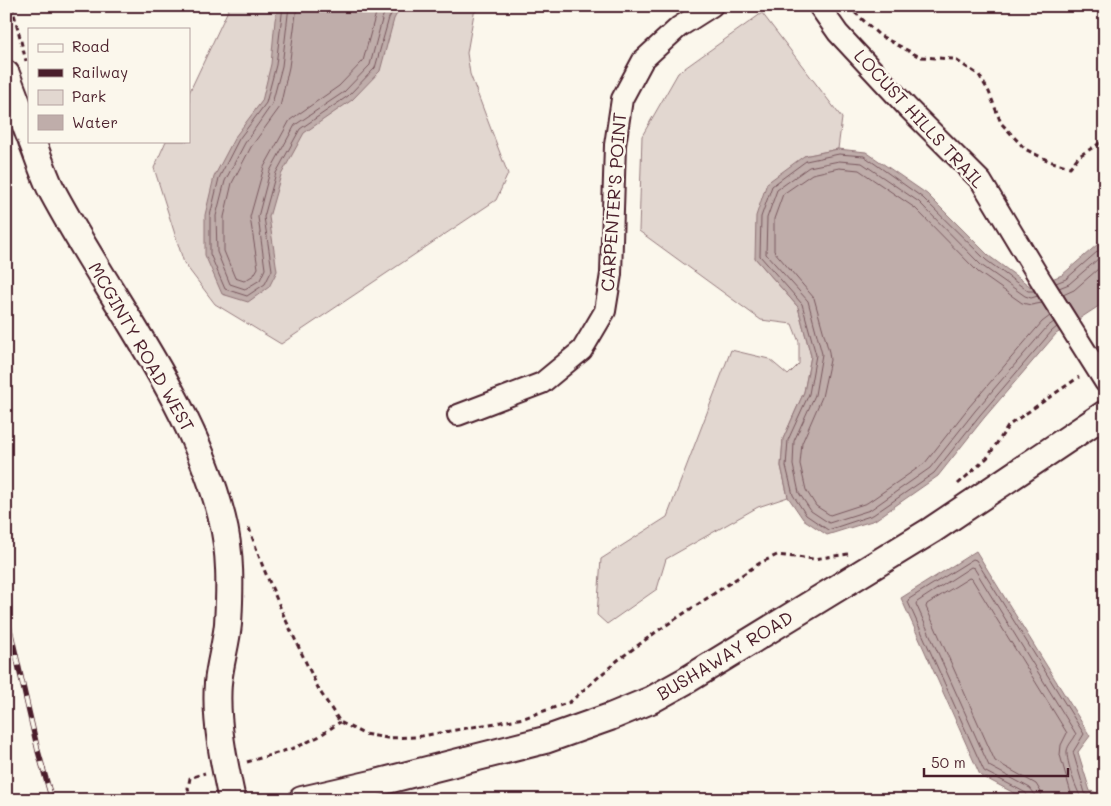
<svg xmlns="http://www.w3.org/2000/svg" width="1111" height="806" font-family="Mali,sans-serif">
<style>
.green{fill:#e2d7d0;stroke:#967b7e}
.water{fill:#bfadaa;stroke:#907477}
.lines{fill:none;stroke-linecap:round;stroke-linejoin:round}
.shore{stroke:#79585e;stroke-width:1}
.minor-casing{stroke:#4a1f2b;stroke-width:24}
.major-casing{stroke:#4a1f2b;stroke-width:30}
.path{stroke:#4a1f2b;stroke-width:3;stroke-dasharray:5 4;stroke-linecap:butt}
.minor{stroke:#fbf7ec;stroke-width:20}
.major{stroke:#fbf7ec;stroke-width:26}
.rail-casing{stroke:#4a1f2b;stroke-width:5.5}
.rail{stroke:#fbf7ec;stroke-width:4;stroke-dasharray:11;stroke-linecap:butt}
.labels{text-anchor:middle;stroke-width:5;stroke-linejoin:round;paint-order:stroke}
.street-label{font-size:18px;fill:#4a1f2b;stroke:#fbf7ec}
</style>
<rect width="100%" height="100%" fill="#fbf7ec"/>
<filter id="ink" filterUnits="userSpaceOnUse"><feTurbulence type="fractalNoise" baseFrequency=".02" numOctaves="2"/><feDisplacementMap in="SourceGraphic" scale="10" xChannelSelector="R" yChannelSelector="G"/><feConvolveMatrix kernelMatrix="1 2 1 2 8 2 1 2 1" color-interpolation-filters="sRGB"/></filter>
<g filter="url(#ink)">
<g class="green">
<polygon points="230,6 482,6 474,13 467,53 470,74 508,174 496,200 281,344 215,304 184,263 154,168 166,141 189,141 189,93"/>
<polygon points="762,13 842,118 838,149 804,156 755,258 798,307 811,356 804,392 783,439 781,466 788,497 758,507 666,559 657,589 607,624 597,615 601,559 667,517 731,350 769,359 788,375 799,364 799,342 792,324 761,320 639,231 642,136 678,73"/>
</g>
<g class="water">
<polygon points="278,6 401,6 394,19 380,71 352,100 304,133 281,175 269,217 277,271 269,287 248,302 222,294 205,255 205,215 214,177 235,137 262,101 271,64 275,20"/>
<polygon points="838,149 866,152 927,194 989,256 1031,287 1062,275 1105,238 1105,302 1056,334 984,418 938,476 875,520 827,535 803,519 788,497 781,466 783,439 804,392 811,356 798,307 755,258 756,216 767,183 804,156"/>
<polygon points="976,551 1090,736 1078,752 1090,791 1105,795 1105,800 1027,800 980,775 901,598"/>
</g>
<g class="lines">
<g class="shore">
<polyline points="283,6 276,65 266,103 239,139 219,178 210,216 210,254 225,289 247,296 265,284 272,270 264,217 276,173 300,129 348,96 375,68 389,18 396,6"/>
<polyline points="289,6 282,66 272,104 245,143 225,181 216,216 217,252 230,284 245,289 260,280 265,269 258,217 270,171 295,125 344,92 370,65 383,16 388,6"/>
<polyline points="297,6 289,67 280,107 251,147 232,183 224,217 224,251 235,278 244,281 254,275 258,268 250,217 264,167 290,120 339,86 363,61 376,13 380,6"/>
<polyline points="1056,283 1066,279 1105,245"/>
<polyline points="1059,288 1069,284 1105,253"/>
<polyline points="1034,291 1028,291 986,260 923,198 864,156 839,154 806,161 772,186 761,217 760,256 802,304 816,355 809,394 788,440 786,466 793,495 806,515 828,530 873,515 934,473 980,415 1052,331 1057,327"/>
<polyline points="1063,295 1074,290 1105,263"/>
<polyline points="1038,296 1031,298 1025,296 981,265 919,202 862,163 839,161 809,167 777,190 767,218 766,254 808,301 822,354 815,395 794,441 793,465 799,493 811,511 829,523 870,510 930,468 975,411 1047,327 1054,322"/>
<polyline points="1042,303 1031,305 1022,303 978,272 915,208 859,170 839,168 812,174 783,194 774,219 774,251 814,298 829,352 830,360 822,397 802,443 800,464 806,490 816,506 830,515 867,503 925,463 969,407 1042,322 1050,316"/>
<polyline points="1029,800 1026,793 984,771 908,602 909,599 973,559 976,560 1084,734 1073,752 1085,793 1089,796 1105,799"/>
<path d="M1035,800L1034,793L1030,788L989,766L916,604L917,602L971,567L974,568L1076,734C1074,740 1068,744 1067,751C1066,760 1077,794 1083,800"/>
<polyline points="1042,800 1041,792 1036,784 995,761 926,607 927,604 969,578 972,579 1067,733 1061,745 1060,755 1073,800"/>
</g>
<defs>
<g id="minor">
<polyline points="819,6 838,33 907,107 981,181 1037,274 1105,382"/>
<polyline points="458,415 542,383 582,350 605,311 611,274 615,145 622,99 643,60 679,27 712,6"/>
</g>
<g id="major">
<polyline points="6,74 29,134"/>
<path d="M32,141C38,156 43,172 50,187C107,296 192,398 222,518C231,552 230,589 228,624C226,644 220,663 218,683C215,721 224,763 232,800"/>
<polyline points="302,800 376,783 545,740 610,717 651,700 687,680 932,530 1105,414"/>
</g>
</defs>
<use href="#minor" class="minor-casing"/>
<use href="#major" class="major-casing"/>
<g class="path">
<polyline points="12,6 26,61"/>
<polyline points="848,6 879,35 920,57 954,59 979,75 989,92 1001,123 1025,149 1049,161 1070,167 1079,156 1105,140"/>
<polyline points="958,484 987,458 1009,425 1079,377"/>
<polyline points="249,528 263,567 283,614 319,690 340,722 364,734 387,738 416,737 524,718 570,702 618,660 656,632 760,563 777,555 814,559 848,554"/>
<polyline points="247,762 297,747 318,737 340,722"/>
<polyline points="192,800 188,788 190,778 205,773"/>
</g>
<use href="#minor" class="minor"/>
<use href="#major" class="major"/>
<defs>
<polyline id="rail" points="6,612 38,751 52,800"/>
</defs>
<use href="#rail" class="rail-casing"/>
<use href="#rail" class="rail"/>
</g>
</g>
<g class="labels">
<g class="street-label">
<text transform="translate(919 119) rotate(47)" y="6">LOCUST HILLS TRAIL</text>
<text transform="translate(614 202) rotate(-86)" y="6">CARPENTER'S POINT</text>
<text transform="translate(141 347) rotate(60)" y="6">MCGINTY ROAD WEST</text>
<text transform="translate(725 656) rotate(-31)" y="6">BUSHAWAY ROAD</text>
</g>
</g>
<rect width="1111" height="806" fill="none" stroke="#fbf7ec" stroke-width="25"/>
<rect x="12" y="12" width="1086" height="781" fill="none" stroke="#4a1f2b" stroke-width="2" filter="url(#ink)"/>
<rect x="28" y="28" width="162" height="115" fill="#fbf7ec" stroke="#b4a19f"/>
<rect x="38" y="44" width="25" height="8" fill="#fbf7ec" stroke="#b4a19f"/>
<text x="72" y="52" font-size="15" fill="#4a1f2b">Road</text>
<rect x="38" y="69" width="25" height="8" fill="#4a1f2b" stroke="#b4a19f"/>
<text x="72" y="78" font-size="15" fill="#4a1f2b">Railway</text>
<rect x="38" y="90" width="25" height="15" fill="#e2d7d0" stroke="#b4a19f"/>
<text x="72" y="102" font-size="15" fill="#4a1f2b">Park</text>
<rect x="38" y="115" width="25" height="15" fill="#bfadaa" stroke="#b4a19f"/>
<text x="72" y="128" font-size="15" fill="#4a1f2b">Water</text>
<path d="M924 768v8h144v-8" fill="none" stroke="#4a1f2b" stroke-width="2.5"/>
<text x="931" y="768" font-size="15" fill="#4a1f2b" stroke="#fbf7ec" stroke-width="4" paint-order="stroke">50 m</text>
</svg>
